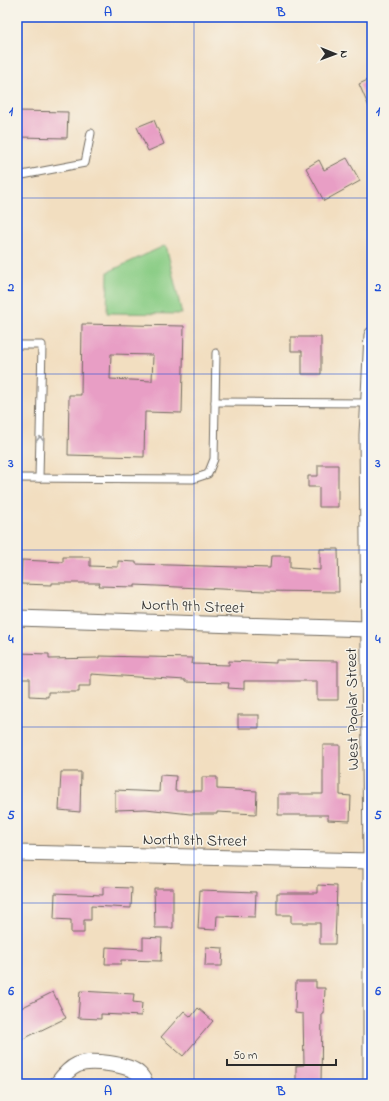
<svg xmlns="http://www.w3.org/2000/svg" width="389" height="1101" font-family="'Indie Flower',sans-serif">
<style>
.green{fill:#8bcd86;stroke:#5b7c58}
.building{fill:#e89ec5;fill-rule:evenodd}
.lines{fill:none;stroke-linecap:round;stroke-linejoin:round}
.service-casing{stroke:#716a5f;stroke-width:9}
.minor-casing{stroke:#716a5f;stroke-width:17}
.service{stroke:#fff;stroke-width:7}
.minor{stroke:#fff;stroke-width:15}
.oneway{stroke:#a0a0a0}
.grid{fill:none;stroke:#1d4ed8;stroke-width:1;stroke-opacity:0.55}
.labels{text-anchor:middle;stroke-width:3;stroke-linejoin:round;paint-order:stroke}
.street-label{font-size:16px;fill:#2b2b2b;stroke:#f7f3e8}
.neatline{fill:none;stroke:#1d4ed8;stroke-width:1.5}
.grid-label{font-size:13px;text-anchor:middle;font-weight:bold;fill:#1d4ed8}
</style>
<rect width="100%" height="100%" fill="#f7f3e8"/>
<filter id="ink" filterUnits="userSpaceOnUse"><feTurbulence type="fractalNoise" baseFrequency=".025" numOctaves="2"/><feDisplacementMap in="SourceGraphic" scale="8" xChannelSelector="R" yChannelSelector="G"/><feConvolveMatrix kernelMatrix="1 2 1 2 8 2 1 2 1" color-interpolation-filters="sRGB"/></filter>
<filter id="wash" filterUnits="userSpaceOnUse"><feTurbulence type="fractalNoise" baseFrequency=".012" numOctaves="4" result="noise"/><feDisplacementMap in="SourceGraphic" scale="16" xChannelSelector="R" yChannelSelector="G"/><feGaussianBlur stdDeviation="0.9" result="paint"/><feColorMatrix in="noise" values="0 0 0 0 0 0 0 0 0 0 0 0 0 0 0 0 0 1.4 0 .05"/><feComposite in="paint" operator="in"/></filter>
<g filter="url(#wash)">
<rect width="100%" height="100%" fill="#f2dec0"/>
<polygon class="green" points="166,245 182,314 107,313 108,272"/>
<g id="blocks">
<g class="building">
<polygon points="372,78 372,114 359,84"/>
<polygon points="17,111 68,112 67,138 17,137"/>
<polygon points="154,120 164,144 148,151 137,127"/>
<polygon points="347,158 360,181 324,201 306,168 319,160 324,170"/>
<path d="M82,324L184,326L182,413L145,412L144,457L68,455L69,395H81ZM111,354L153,355L152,381L110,379Z"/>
<polygon points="291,337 321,337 321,374 302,374 302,351 291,351"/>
<polygon points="318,465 338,465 338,507 319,507 319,487 308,487 308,476 318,476"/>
<polygon points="320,549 338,549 339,592 264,591 135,585 135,587 99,586 100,583 52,583 52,585 21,584 22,560 63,562 63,557 90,557 90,566 118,567 118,561 136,562 136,564 270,568 271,556 290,556 290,568 320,570"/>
<polygon points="18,653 49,654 49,659 99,658 99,656 193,658 192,664 229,665 229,661 276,663 276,660 338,661 338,700 317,700 317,681 244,681 244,689 228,688 229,683 185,682 185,680 91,674 91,686 79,686 79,692 48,692 48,697 30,696 30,679 17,679"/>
<rect x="238" y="715" width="21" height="13"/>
<polygon points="323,745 340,745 340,795 351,796 350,821 328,820 328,815 278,815 278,794 323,794"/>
<polygon points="61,772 81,772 80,812 59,810"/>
<polygon points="160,775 176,776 175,791 202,791 202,777 217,777 217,789 257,791 256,814 217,812 217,814 190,814 146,809 115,810 115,790 159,792"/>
<polygon points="318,885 337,886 335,944 320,944 320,923 291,923 291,915 277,915 277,893 318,893"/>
<polygon points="103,887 132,888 131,908 91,906 91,920 84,920 84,933 71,933 71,920 54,919 55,893 103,895"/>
<polygon points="154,888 173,888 173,928 155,928"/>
<polygon points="200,890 256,892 255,917 217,916 216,930 198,929"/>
<polygon points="143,937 162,938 161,961 121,960 121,964 105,964 106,947 143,949"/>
<polygon points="206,947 223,948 222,966 205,966"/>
<polygon points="296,981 316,981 316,988 325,988 324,1014 322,1014 321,1084 296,1084 296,1066 304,1065 303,1014 295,1013"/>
<polygon points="80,991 134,994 133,1002 142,1003 141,1016 101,1014 101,1019 78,1018"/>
<polygon points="53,992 66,1018 17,1042 17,1010"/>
<polygon points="198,1008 213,1021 183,1056 161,1037 184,1011 191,1017"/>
</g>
</g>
</g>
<g filter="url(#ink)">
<use href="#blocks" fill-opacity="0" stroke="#716a5f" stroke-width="1"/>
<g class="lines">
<defs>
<g id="service">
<polyline points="17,176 85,163 91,133"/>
<polyline points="17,345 42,345 39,478"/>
<polyline points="215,402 367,403"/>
<polyline points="17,478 193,479 208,474 214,459 216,353"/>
</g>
<g id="minor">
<polyline points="17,618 368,629"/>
<polyline points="17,853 371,861"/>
<path d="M57,1084C62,1077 68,1069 77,1065C89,1059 129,1064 139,1074C142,1076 144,1081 146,1084"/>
<polyline points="371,1084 371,861 367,435 372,335"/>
</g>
</defs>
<use href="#service" class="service-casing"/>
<use href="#minor" class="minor-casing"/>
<use href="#service" class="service"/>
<use href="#minor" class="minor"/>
</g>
<defs><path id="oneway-chevron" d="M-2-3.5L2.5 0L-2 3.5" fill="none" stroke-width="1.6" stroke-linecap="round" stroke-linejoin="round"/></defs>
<use class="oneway" href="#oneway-chevron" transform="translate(40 439) rotate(-89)"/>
</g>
<path class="grid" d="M194,17V1084M17,198H372M17,374H372M17,550H372M17,727H372M17,903H372"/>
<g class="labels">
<g class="street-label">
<text transform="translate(193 605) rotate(2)" y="6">North 9th Street</text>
<text transform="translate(351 709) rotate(-91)" y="6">West Poplar Street</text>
<text transform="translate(195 839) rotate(1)" y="6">North 8th Street</text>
</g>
</g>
<rect width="389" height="1101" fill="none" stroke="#f7f3e8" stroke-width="44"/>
<g transform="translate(335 54) rotate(91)" stroke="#f7f3e8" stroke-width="3" paint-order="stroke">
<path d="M0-3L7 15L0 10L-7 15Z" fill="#2b2b2b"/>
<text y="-6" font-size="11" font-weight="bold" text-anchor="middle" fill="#2b2b2b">N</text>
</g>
<path d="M227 1059v6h109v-6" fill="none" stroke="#2b2b2b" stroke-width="2"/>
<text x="233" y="1059" font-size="12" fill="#2b2b2b" stroke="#f7f3e8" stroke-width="3" paint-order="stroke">50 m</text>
<rect x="22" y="22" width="345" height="1057" class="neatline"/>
<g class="grid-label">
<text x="108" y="16">A</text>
<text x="281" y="16">B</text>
<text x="11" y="115">1</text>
<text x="378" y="115">1</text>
<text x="11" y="291">2</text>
<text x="378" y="291">2</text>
<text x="11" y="467">3</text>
<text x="378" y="467">3</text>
<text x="11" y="643">4</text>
<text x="378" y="643">4</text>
<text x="11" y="819">5</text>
<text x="378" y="819">5</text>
<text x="11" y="995">6</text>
<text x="378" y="995">6</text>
<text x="108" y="1095">A</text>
<text x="281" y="1095">B</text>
</g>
</svg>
